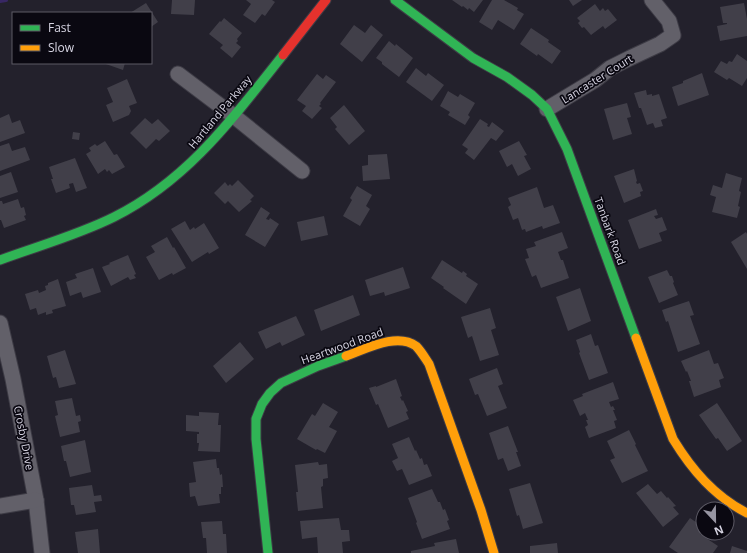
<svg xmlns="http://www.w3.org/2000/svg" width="747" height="553" font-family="'Open Sans',sans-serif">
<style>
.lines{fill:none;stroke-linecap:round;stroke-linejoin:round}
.stream{stroke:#382764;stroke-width:4}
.building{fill:#413f49}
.street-casing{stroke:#3d3b45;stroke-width:17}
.fast-casing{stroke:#3d3b45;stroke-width:11}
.slow-casing{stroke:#3d3b45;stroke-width:11}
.jam-casing{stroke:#3d3b45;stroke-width:11}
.street{stroke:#626069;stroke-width:15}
.fast{stroke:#30b455;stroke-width:9}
.slow{stroke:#ff9f0a;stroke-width:9}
.jam{stroke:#e5322d;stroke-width:9}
.labels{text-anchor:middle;stroke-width:3.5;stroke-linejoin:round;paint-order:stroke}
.street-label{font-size:11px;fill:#d6d4e2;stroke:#0a0811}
</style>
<rect width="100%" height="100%" fill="#23212c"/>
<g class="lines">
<polyline class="stream" points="0,1 6,0"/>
</g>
<g class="building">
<polygon points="172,0 195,0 194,15 171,14"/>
<polygon points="246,0 272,0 275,2 265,16 262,14 255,23 243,15 251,4"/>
<polygon points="452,0 483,0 474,12 469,8 468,10 463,6 462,7"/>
<polygon points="492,0 504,0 518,8 517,10 524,14 514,30 498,20 492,30 479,22"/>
<polygon points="569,0 582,0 573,6"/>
<polygon points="146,3 158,22 151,27 151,13 130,13"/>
<polygon points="744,3 747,19 747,36 720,41 717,26 727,24 727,23 723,23 720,7"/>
<polygon points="595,4 600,11 603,8 605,11 608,9 617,20 605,29 603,26 591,35 584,27 582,28 578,23 580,21 577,18"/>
<polygon points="224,18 242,33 237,39 238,41 236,43 241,47 232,58 220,48 223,45 209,34 220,21 221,22"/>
<polygon points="354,25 365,33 371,25 383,35 362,62 340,44"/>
<polygon points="531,28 549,40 548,42 561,51 552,64 538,54 537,56 520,44"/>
<polygon points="389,41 395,46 396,44 413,58 399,77 382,64 382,62 376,58"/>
<polygon points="737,54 747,61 747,78 742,86 729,78 727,80 714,72 721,61 727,64 729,61 732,62"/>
<polygon points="103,63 125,63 123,70"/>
<polygon points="416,68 426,76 428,73 444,85 432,101 406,82"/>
<polygon points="702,73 709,95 678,106 672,87 683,83 683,81"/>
<polygon points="317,74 323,79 326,75 336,82 320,103 321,104 319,106 322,108 312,119 302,111 306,106 297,100"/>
<polygon points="127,79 137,103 129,106 131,111 129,115 113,122 106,105 113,102 107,88"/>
<polygon points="646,90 647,95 652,94 652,96 659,94 667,118 661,120 663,126 655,128 653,123 647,125 641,108 639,108 634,93"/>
<polygon points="448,91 458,97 460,94 475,103 468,115 470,117 465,125 448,115 450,112 440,106"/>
<polygon points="627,103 631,117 627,118 632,134 613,140 604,109"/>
<polygon points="344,105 365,131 349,145 335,129 337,127 330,118"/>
<polygon points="9,114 12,123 20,120 25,133 0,142 0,118"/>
<polygon points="145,118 152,124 158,119 170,131 159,141 156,139 146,149 130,133"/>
<polygon points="480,119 488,124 487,126 489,127 492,122 504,131 496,141 491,138 474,160 465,153 468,149 462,145"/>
<polygon points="73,132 80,133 79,140 72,139"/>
<polygon points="105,141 114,155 117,154 125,167 112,174 109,170 107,172 105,169 98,174 86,154 91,151 89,148 95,144 97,146"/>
<polygon points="519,141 527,155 524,156 531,169 518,176 512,164 507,167 499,151"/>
<polygon points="9,143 12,151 25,147 30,160 0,171 0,146"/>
<polygon points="387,154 390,179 363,181 362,166 368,165 368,155"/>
<polygon points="75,158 87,188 76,192 73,183 69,184 70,188 56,193 51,179 53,179 49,167"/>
<polygon points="634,169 637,181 636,182 637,184 640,183 643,191 640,192 641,196 624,203 614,176"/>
<polygon points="11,172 18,192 0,198 0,176"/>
<polygon points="726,173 742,178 739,191 741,192 738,206 740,207 737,218 712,212 716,197 710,195 713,185 722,188"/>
<polygon points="238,180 254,196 250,200 252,201 239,212 228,201 225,204 214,193 225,182 228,186 230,184 232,186"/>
<polygon points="357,186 372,195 366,206 370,209 360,226 343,216 352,200 350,198"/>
<polygon points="537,187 544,208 553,205 560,223 543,229 542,226 526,232 525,229 522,230 518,218 513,220 508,207 511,205 508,198"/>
<polygon points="18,199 21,208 24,207 26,215 24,216 26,220 4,228 1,220 0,220 0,201 2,201 3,204"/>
<polygon points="261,207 270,213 266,219 269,220 270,218 279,224 265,247 245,235"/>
<polygon points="656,209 658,215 654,216 656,219 662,217 667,230 659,233 662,241 639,249 628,220"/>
<polygon points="324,216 328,235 301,241 297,222"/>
<polygon points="185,221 190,230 194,227 195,229 204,223 219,248 209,254 208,252 192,262 171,229"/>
<polygon points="562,232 568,248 558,252 561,260 563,260 569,278 541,288 536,275 532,277 525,259 529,258 526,249 536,246 534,242"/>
<polygon points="746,232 747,234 747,269 731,242"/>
<polygon points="167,237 173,248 174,247 186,268 173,275 172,273 159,280 146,257 155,252 151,246"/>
<polygon points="128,255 136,274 134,275 136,278 130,280 128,277 111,286 102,267 110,264 109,263"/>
<polygon points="442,260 462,273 463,271 467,274 466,276 478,284 466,304 443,288 444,287 431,278"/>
<polygon points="403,267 410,288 385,296 384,292 370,296 365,280"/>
<polygon points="93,268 101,292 83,298 81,292 70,296 66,282 77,278 75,274"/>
<polygon points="667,270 670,276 672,276 674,282 673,283 678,295 659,303 648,277"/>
<polygon points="58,279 66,306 52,310 53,313 46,315 46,312 38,315 36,308 30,310 25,294 38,290 39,293 46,290 45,286 48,285 48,283"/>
<polygon points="580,288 591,321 568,331 556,297"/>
<polygon points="353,295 360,315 321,331 314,310"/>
<polygon points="689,301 694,315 690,316 700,344 678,352 668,321 666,322 662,310"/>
<polygon points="490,308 496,328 491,330 499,355 480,361 472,336 468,338 461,317"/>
<polygon points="296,316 305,335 282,346 280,342 266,349 258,332"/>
<polygon points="591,334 595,346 598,345 608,373 589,380 579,353 580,352 576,340"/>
<polygon points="240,342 254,359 226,383 213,366"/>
<polygon points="65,350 76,384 59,388 56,377 53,378 47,356"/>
<polygon points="709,350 714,364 718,363 724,378 719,380 721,387 694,397 689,381 691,381 687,371 686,372 681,361"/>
<polygon points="497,368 503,384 498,386 507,408 487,416 478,394 475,395 469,379"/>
<polygon points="396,379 402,396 400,397 402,401 403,400 408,411 406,412 409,419 388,428 378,404 376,405 369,388 376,386 376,387"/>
<polygon points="613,382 619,399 609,402 611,407 613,406 615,410 613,410 617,420 614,421 616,428 589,438 585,427 588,425 586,420 588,420 585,413 580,416 573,400 583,396 582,394"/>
<polygon points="72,398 76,416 80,415 81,421 78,422 80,432 60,437 55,416 58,415 55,401"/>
<polygon points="323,403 338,412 329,427 337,431 325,453 317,449 316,450 297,439 312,414 315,416"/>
<polygon points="717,403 742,441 727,451 718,438 716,439 699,415"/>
<polygon points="199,412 219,413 218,425 221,425 220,452 198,451 199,443 197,443 197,434 199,434 199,432 186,431 186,415 199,416"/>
<polygon points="508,426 518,452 516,452 521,466 508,471 503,458 498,460 489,433"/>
<polygon points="629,430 636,444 635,445 648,471 622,483 610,460 615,458 607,441"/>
<polygon points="409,437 415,451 416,450 420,459 422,458 424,465 427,464 432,476 409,485 402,469 397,471 392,461 398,458 392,444"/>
<polygon points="85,440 91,472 70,477 66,461 64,461 61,446"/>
<polygon points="216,459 217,468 219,468 220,475 222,474 223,487 221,487 221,494 219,494 220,503 198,506 195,496 190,497 189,483 196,482 193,462"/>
<polygon points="318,462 319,465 327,464 328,478 323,479 323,486 321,487 323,508 298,511 296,492 298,492 295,465"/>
<polygon points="530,483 543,523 523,529 519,515 517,516 509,489"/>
<polygon points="648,484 657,494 661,491 667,498 668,497 676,506 673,507 679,514 663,527 636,493"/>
<polygon points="92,485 94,496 101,495 102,501 94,502 96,512 76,515 74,505 71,505 69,488"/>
<polygon points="432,489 438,502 440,502 443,510 445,509 449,520 447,521 450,529 422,539 416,523 417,522 408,498"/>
<polygon points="339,518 341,530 349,530 350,541 342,542 343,553 318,553 317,537 302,539 300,521"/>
<polygon points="690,518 703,527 700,534 718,546 713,553 678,553 669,547"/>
<polygon points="222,521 223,534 226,534 227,553 207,553 206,538 203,538 201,522"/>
<polygon points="98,529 100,553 78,553 75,532"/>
<polygon points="456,539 459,553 411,553 411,551 435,546 434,543"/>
<polygon points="557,543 558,553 530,553 530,546"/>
<polygon points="732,546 747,551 747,553 730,553"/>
</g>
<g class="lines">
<defs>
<g id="street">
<polyline points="178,74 235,117 302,171"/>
<polyline points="547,109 595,80 610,68 630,58 660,44 673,35 669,21 652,0"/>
<polyline points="0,323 13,379 36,500 42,553"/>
<polyline points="0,506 36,500"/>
</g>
<g id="fast">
<polyline points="395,0 473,58 507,77 532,95 547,109 567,149 636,338"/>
<path d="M0,260C38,246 78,235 114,217C188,180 233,118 283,55"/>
<polyline points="268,553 256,439 256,419 262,404 270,393 281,383 318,366 346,356"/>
</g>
<g id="slow">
<path d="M636,338L673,439C692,470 714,496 747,513"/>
<path d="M346,356C366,349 397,332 416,346C421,351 425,358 429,364L481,510L494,553"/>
</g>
<polyline id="jam" points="283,55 326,0"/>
</defs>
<use href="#street" class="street-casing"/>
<use href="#fast" class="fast-casing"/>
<use href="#slow" class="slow-casing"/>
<use href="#jam" class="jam-casing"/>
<use href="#street" class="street"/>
<use href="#fast" class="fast"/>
<use href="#slow" class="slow"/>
<use href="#jam" class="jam"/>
</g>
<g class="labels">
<g class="street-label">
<text transform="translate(597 79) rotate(-32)" y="4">Lancaster Court</text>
<text transform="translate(220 112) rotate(-50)" y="4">Hartland Parkway</text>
<text transform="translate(610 231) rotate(70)" y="4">Tanbark Road</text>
<text transform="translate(342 346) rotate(-20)" y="4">Heartwood Road</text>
<text transform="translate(24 438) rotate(79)" y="4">Crosby Drive</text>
</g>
</g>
<rect x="12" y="12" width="140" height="52" fill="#0a0811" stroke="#5c5a65"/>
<rect x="20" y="25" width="20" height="6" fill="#30b455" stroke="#5c5a65"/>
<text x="48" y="32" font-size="12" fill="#d6d4e2">Fast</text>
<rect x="20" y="45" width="20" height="6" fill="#ff9f0a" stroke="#5c5a65"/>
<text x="48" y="52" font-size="12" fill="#d6d4e2">Slow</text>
<g transform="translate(715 521) rotate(158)"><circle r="19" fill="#0a0811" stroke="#5c5a65"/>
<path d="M0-3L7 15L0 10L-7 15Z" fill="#9795a2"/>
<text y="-6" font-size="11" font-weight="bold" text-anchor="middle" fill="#d6d4e2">N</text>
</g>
</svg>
